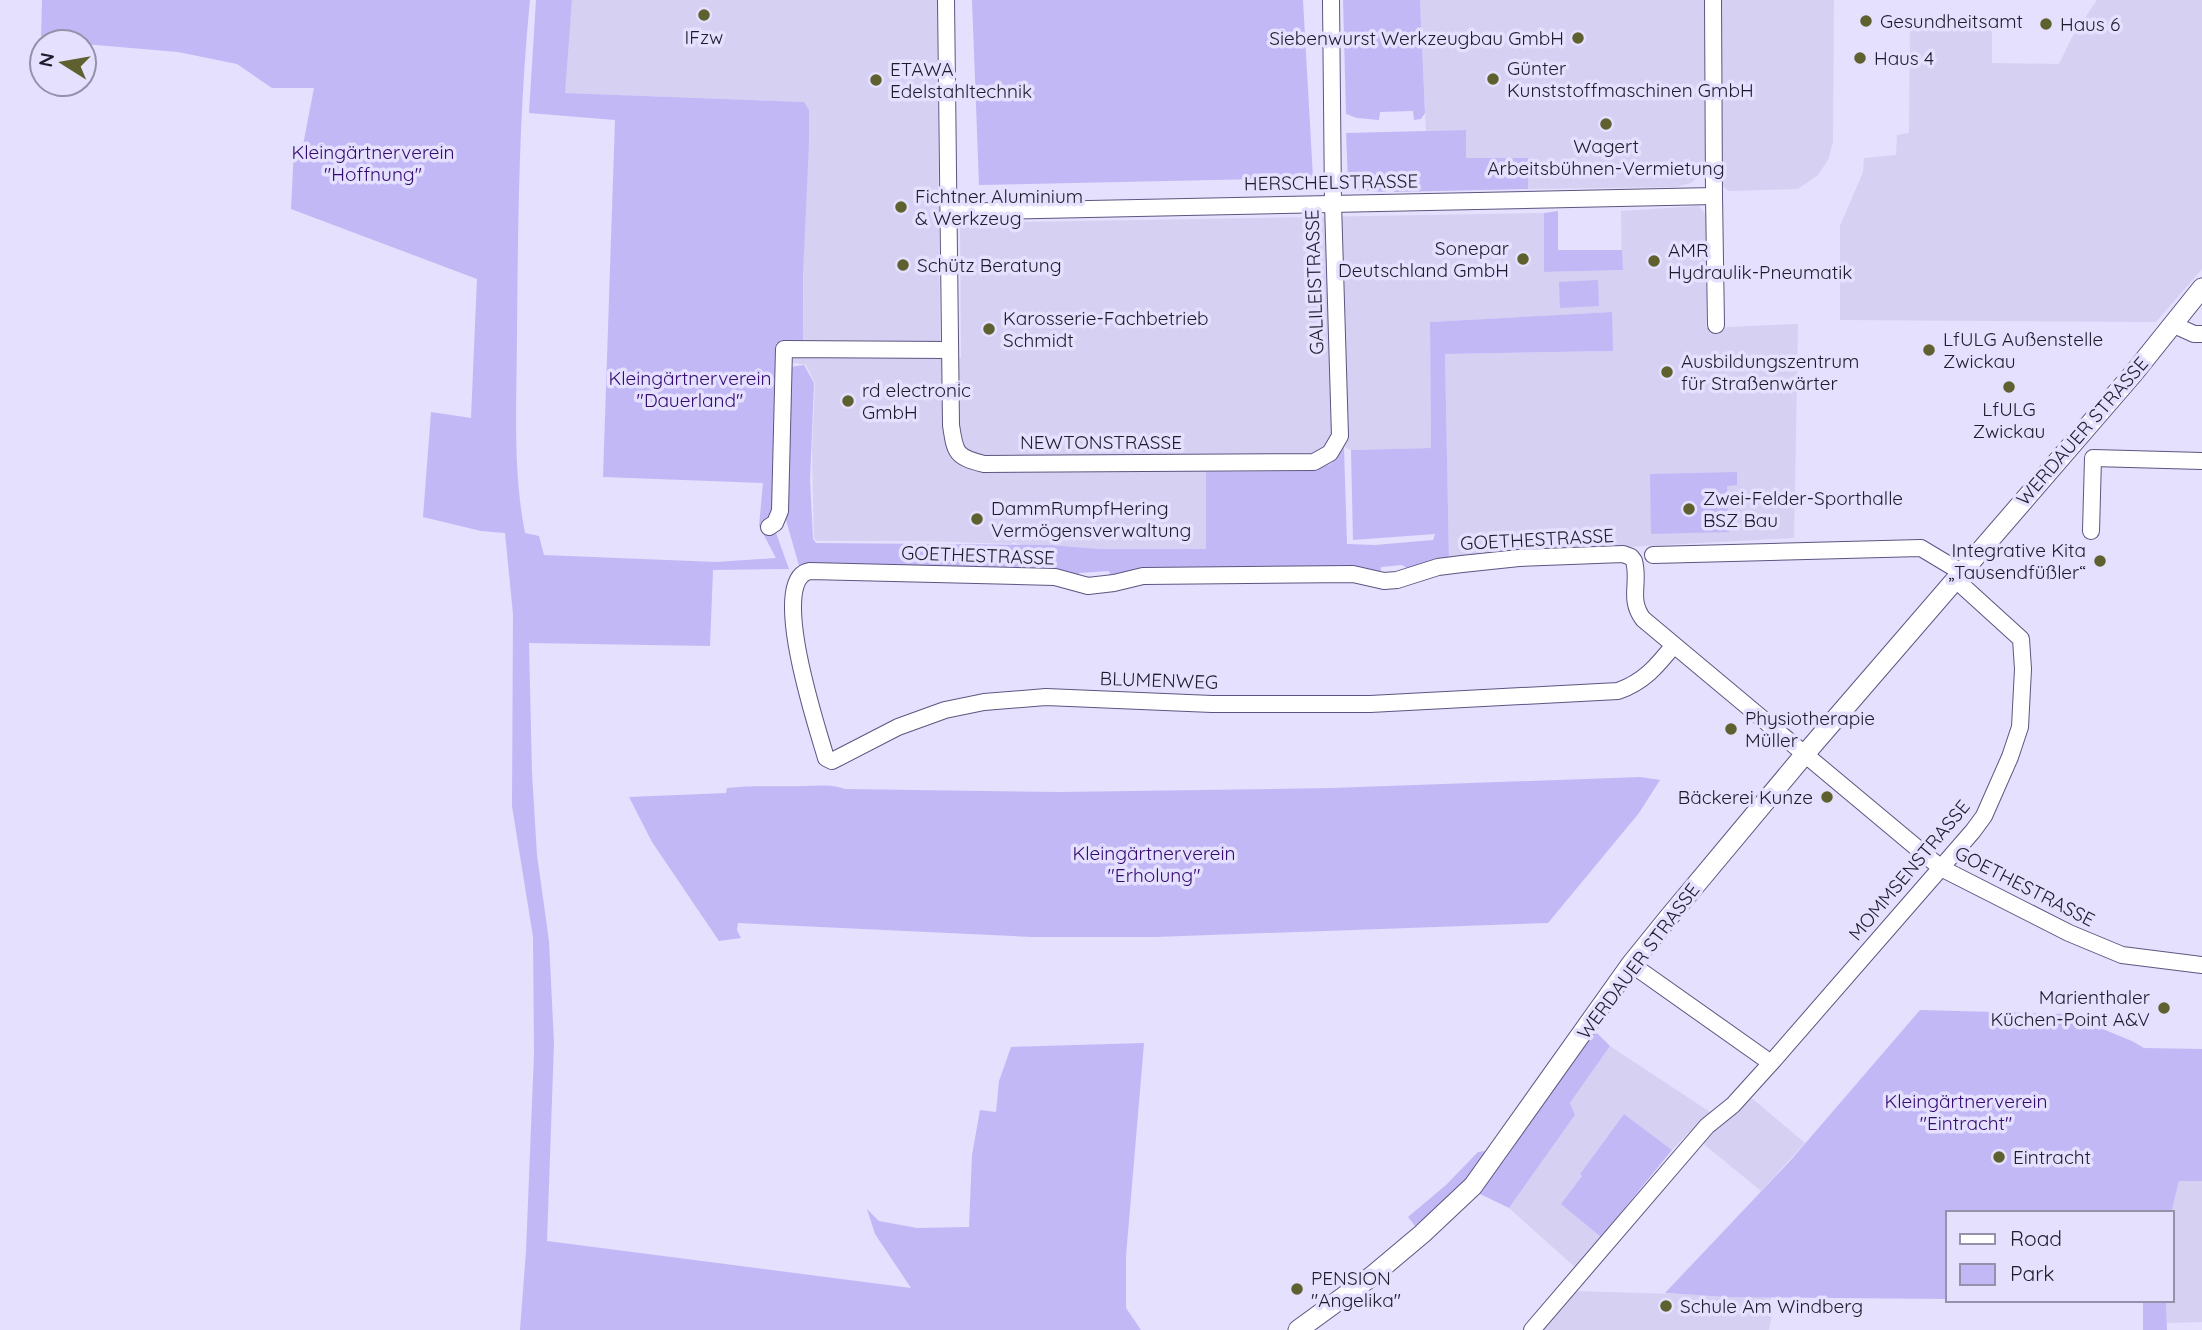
<svg xmlns="http://www.w3.org/2000/svg" width="2202" height="1330" font-family="Quicksand,sans-serif">
<style>
.built{fill:#d6d0f3}
.green{fill:#c3b8f6}
.lines{fill:none;stroke-linecap:round;stroke-linejoin:round}
.minor-casing{stroke:#5d5580;stroke-width:18}
.major-casing{stroke:#5d5580;stroke-width:21}
.minor{stroke:#fff;stroke-width:16}
.major{stroke:#fff;stroke-width:19}
.poi-dot{fill:#5e612f;stroke:#e4e0fe;stroke-width:2.5}
.labels{text-anchor:middle;stroke-width:7;stroke-linejoin:round;paint-order:stroke}
.poi-label{font-size:19px;fill:#1f1b2d;stroke:#e4e0fe;text-anchor:start}
.park-label{font-size:19px;fill:#350b71;stroke:#e4e0fe}
.street-label{font-size:19px;fill:#1f1b2d;stroke:#e4e0fe}
</style>
<rect width="100%" height="100%" fill="#e4e0fe"/>
<g class="built">
<polygon points="572,0 937,0 940,344 803,343 804,102 564,93"/>
<polygon points="1420,0 1704,0 1705,157 1702,173 1691,183 1676,187 1528,189 1528,158 1465,158 1465,130 1426,131"/>
<polygon points="1721,0 1834,0 1833,142 1828,160 1818,175 1798,189 1728,191 1722,185"/>
<polygon points="2097,0 2202,0 2202,269 2156,322 1840,320 1840,226 1863,172 1864,158 1896,155 1897,135 1909,133 1910,23 1992,23 1992,63 2059,64 2071,39"/>
<polygon points="1699,206 1707,216 1706,328 1798,324 1794,538 1645,546 1449,561 1445,354 1612,351 1612,312 1430,322 1431,448 1351,450 1344,447 1331,464 1308,471 1207,472 1206,549 1100,549 1051,545 1024,546 1013,542 1011,544 925,541 817,541 814,538 812,450 815,383 806,365 796,363 790,364 793,358 961,358 960,223 1544,213 1544,272 1622,270 1621,211"/>
<polygon points="1610,1046 1722,1120 1748,1095 1805,1143 1761,1191 1689,1132 1672,1150 1624,1114 1580,1174 1582,1176 1562,1204 1601,1237 1576,1268 1509,1208 1575,1115 1570,1103"/>
<polygon points="2179,1180 2202,1181 2202,1322 2167,1323 2166,1300 2172,1300 2171,1213"/>
<polygon points="1574,1291 1771,1297 1772,1315 1769,1330 1540,1330"/>
</g>
<g class="green">
<path d="M42,0H530C519,110 518,221 517,331C517,399 512,466 525,533L539,536L544,555L716,562L776,558L759,526L763,483L603,477L615,120L529,113L536,0H572L565,93L804,102L809,110V141L803,275V343H776L772,483L775,530L789,569L713,570L710,646L529,643L532,773L537,855L549,941L554,1043L547,1241L911,1288L875,1234L867,1209L879,1221L917,1228L969,1227L972,1155L980,1110L996,1112L999,1081L1011,1047L1144,1043L1126,1256V1308L1141,1330H520L526,1251L534,1054L533,937L512,806L513,614L505,533L481,531L423,517L431,412L471,418L477,279L291,209L294,150L303,145L314,88H272L237,64L178,52L84,44V42L41,40Z"/>
<polygon points="972,0 1303,0 1313,178 979,185"/>
<polygon points="1343,0 1420,0 1425,113 1421,119 1414,120 1413,111 1380,112 1379,120 1357,118 1346,114"/>
<polygon points="1466,130 1466,158 1528,158 1528,189 1394,192 1393,183 1386,183 1386,192 1354,190 1348,182 1346,133"/>
<polygon points="1558,211 1558,250 1622,250 1623,270 1544,272 1544,213"/>
<polygon points="1598,280 1599,306 1560,308 1559,282"/>
<polygon points="1612,312 1613,351 1445,354 1449,561 1413,572 1402,565 1381,567 1380,576 1112,579 1109,571 1079,573 1080,581 800,569 786,520 790,367 804,365 814,383 810,480 813,539 816,543 1051,545 1100,549 1206,549 1206,472 1308,471 1331,464 1344,447 1347,544 1375,545 1433,540 1435,534 1353,540 1351,450 1431,448 1430,322"/>
<polygon points="1737,472 1737,485 1727,486 1729,532 1651,534 1650,474"/>
<path d="M1640,777L1660,780L1639,813L1548,923L1155,937H1032L738,923L737,930L741,938L719,941L652,842L629,797L726,793L727,788C754,785 780,787 806,786C823,786 829,784 845,789L1061,792L1332,788Z"/>
<polygon points="1920,1010 2066,1014 2132,1041 2144,1048 2202,1049 2202,1181 2179,1181 2171,1213 1948,1213 1948,1299 1728,1297 1665,1293 1791,1160"/>
<polygon points="1593,1029 1610,1046 1570,1103 1575,1115 1509,1208 1478,1193 1505,1159"/>
<polygon points="1624,1114 1672,1150 1601,1237 1561,1204 1582,1176 1580,1174"/>
<polygon points="1485,1151 1490,1152 1455,1193 1415,1226 1408,1217 1446,1185 1478,1152"/>
<polygon points="2132,1300 2166,1300 2167,1330 2143,1330 2143,1301"/>
</g>
<g class="lines">
<defs>
<g id="minor">
<path d="M946,0L951,425C955,452 955,457 984,464L1314,462L1330,453L1340,436L1333,203L1331,0"/>
<polyline points="1714,196 1716,325"/>
<polyline points="949,212 1714,196 1713,0"/>
<polyline points="2172,324 2194,334 2202,334"/>
<polyline points="769,527 775,523 780,511 784,349 950,350"/>
<polyline points="2091,531 2093,458 2202,461"/>
<polyline points="1653,555 1921,548 1961,572"/>
<path d="M1674,645C1657,666 1644,682 1618,691L1370,704H1212L1046,697L984,702L945,710L898,727L832,761L826,758C818,730 767,578 810,571L1055,577L1088,586L1114,583L1143,576L1353,574L1384,581L1397,580L1438,567L1462,564L1519,558L1623,554L1631,557L1634,561C1640,583 1628,599 1643,619L1941,868L2069,933L2122,955L2202,965"/>
<polyline points="1631,964 1771,1063"/>
<polyline points="1532,1330 1707,1126 1733,1105 1771,1063 1973,831 1984,816 2010,757 2020,727 2023,669 2021,639 1955,579"/>
</g>
<polyline id="major" points="1298,1330 1372,1276 1422,1234 1473,1186 1631,964 1669,917 1805,754 2133,374 2202,288"/>
</defs>
<use href="#minor" class="minor-casing"/>
<use href="#major" class="major-casing"/>
<use href="#minor" class="minor"/>
<use href="#major" class="major"/>
</g>
<g class="poi-dot">
<circle cx="704" cy="15" r="7"/>
<circle cx="1866" cy="21" r="7"/>
<circle cx="2046" cy="24" r="7"/>
<circle cx="1578" cy="38" r="7"/>
<circle cx="1860" cy="58" r="7"/>
<circle cx="1493" cy="79" r="7"/>
<circle cx="876" cy="80" r="7"/>
<circle cx="1606" cy="124" r="7"/>
<circle cx="901" cy="207" r="7"/>
<circle cx="1523" cy="259" r="7"/>
<circle cx="1654" cy="261" r="7"/>
<circle cx="903" cy="265" r="7"/>
<circle cx="989" cy="329" r="7"/>
<circle cx="1929" cy="350" r="7"/>
<circle cx="1667" cy="372" r="7"/>
<circle cx="2009" cy="387" r="7"/>
<circle cx="848" cy="401" r="7"/>
<circle cx="1689" cy="509" r="7"/>
<circle cx="977" cy="519" r="7"/>
<circle cx="2100" cy="561" r="7"/>
<circle cx="1731" cy="729" r="7"/>
<circle cx="1827" cy="797" r="7"/>
<circle cx="2164" cy="1008" r="7"/>
<circle cx="1999" cy="1157" r="7"/>
<circle cx="1297" cy="1289" r="7"/>
<circle cx="1666" cy="1306" r="7"/>
</g>
<g class="labels">
<g class="poi-label">
<text x="1880" y="28">Gesundheitsamt</text>
<text x="2060" y="31">Haus 6</text>
<text x="704" y="44" text-anchor="middle">IFzw</text>
<text x="1564" y="45" text-anchor="end">Siebenwurst Werkzeugbau GmbH</text>
<text x="1874" y="65">Haus 4</text>
<text x="1507" y="75">Günter<tspan x="1507" dy="22">Kunststoffmaschinen GmbH</tspan></text>
<text x="890" y="76">ETAWA<tspan x="890" dy="22">Edelstahltechnik</tspan></text>
<text x="1606" y="153" text-anchor="middle">Wagert<tspan x="1606" dy="22">Arbeitsbühnen-Vermietung</tspan></text>
<text x="915" y="203">Fichtner Aluminium<tspan x="915" dy="22">&amp; Werkzeug</tspan></text>
<text x="1509" y="255" text-anchor="end">Sonepar<tspan x="1509" dy="22">Deutschland GmbH</tspan></text>
<text x="1668" y="257">AMR<tspan x="1668" dy="22">Hydraulik-Pneumatik</tspan></text>
<text x="917" y="272">Schütz Beratung</text>
<text x="1003" y="325">Karosserie-Fachbetrieb<tspan x="1003" dy="22">Schmidt</tspan></text>
<text x="1943" y="346">LfULG Außenstelle<tspan x="1943" dy="22">Zwickau</tspan></text>
<text x="1681" y="368">Ausbildungszentrum<tspan x="1681" dy="22">für Straßenwärter</tspan></text>
<text x="862" y="397">rd electronic<tspan x="862" dy="22">GmbH</tspan></text>
<text x="2009" y="416" text-anchor="middle">LfULG<tspan x="2009" dy="22">Zwickau</tspan></text>
<text x="1703" y="505">Zwei-Felder-Sporthalle<tspan x="1703" dy="22">BSZ Bau</tspan></text>
<text x="991" y="515">DammRumpfHering<tspan x="991" dy="22">Vermögensverwaltung</tspan></text>
<text x="2086" y="557" text-anchor="end">Integrative Kita<tspan x="2086" dy="22">„Tausendfüßler“</tspan></text>
<text x="1745" y="725">Physiotherapie<tspan x="1745" dy="22">Müller</tspan></text>
<text x="1813" y="804" text-anchor="end">Bäckerei Kunze</text>
<text x="2150" y="1004" text-anchor="end">Marienthaler<tspan x="2150" dy="22">Küchen-Point A&amp;V</tspan></text>
<text x="2013" y="1164">Eintracht</text>
<text x="1311" y="1285">PENSION<tspan x="1311" dy="22">"Angelika"</tspan></text>
<text x="1680" y="1313">Schule Am Windberg</text>
</g>
<g class="park-label">
<text x="373" y="159">Kleingärtnerverein<tspan x="373" dy="22">"Hoffnung"</tspan></text>
<text x="690" y="385">Kleingärtnerverein<tspan x="690" dy="22">"Dauerland"</tspan></text>
<text x="1154" y="860">Kleingärtnerverein<tspan x="1154" dy="22">"Erholung"</tspan></text>
<text x="1966" y="1108">Kleingärtnerverein<tspan x="1966" dy="22">"Eintracht"</tspan></text>
</g>
<g class="street-label">
<text transform="translate(1331 182) rotate(-1)" y="7">HERSCHELSTRASSE</text>
<text transform="translate(1314 282) rotate(-92)" y="7">GALILEISTRASSE</text>
<text transform="translate(2082 431) rotate(-49)" y="7">WERDAUER STRASSE</text>
<text x="1101" y="449">NEWTONSTRASSE</text>
<text transform="translate(1537 539) rotate(-3)" y="7">GOETHESTRASSE</text>
<text transform="translate(978 555) rotate(2)" y="7">GOETHESTRASSE</text>
<text transform="translate(1159 680) rotate(2)" y="7">BLUMENWEG</text>
<text transform="translate(1909 870) rotate(-50)" y="7">MOMMSENSTRASSE</text>
<text transform="translate(2025 886) rotate(27)" y="7">GOETHESTRASSE</text>
<text transform="translate(1638 961) rotate(-53)" y="7">WERDAUER STRASSE</text>
</g>
</g>
<rect x="1946" y="1211" width="228" height="91" fill="#e4e0fe" stroke="#9591aa" stroke-width="2"/>
<rect x="1960" y="1234" width="35" height="10" fill="#ffffff" stroke="#9591aa" stroke-width="2"/>
<text x="2010" y="1246" font-size="21" fill="#1f1b2d">Road</text>
<rect x="1960" y="1264" width="35" height="21" fill="#c3b8f6" stroke="#9591aa" stroke-width="2"/>
<text x="2010" y="1281" font-size="21" fill="#1f1b2d">Park</text>
<g transform="translate(63 63) rotate(281)"><circle r="33" fill="#e4e0fe" stroke="#9591aa" stroke-width="2"/>
<path d="M0-5L12 26L0 18L-12 26Z" fill="#5e612f"/>
<text y="-10" font-size="19" font-weight="bold" text-anchor="middle" fill="#1f1b2d">N</text>
</g>
</svg>
